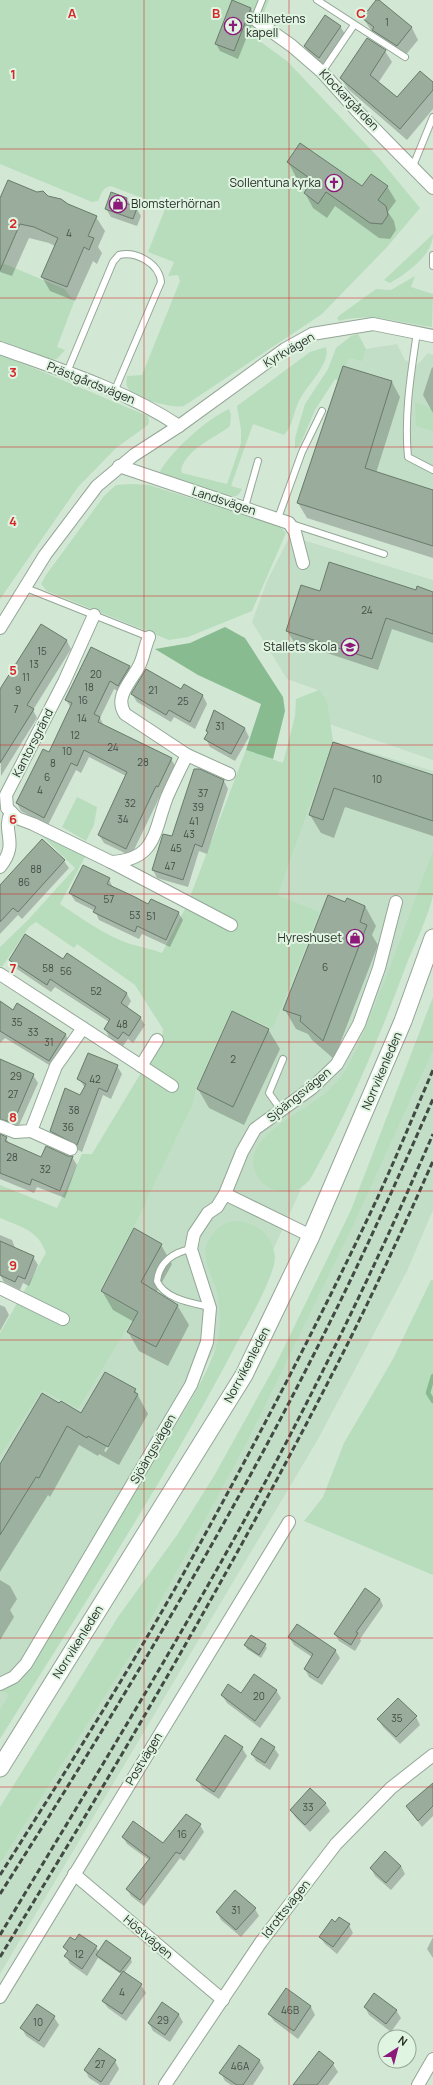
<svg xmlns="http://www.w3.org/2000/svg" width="433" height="2085" font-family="Manrope,sans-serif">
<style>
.built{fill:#c3dec7}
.green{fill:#b8ddbd}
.forest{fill:#88bb90}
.shadow{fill:#0003;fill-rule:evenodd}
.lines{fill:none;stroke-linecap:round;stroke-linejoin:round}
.stream{stroke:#87ba8e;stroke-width:4.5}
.building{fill:#9aad9c;stroke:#697b6b}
.lane-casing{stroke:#94a797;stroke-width:8}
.street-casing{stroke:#94a797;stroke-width:14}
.secondary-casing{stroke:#94a797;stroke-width:19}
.lane{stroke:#fff;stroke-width:6}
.street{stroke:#fff;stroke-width:12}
.secondary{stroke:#fff;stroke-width:17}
.rail{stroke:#414a43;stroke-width:3;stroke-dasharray:6 3;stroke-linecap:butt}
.grid{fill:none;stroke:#d62828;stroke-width:1;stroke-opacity:0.55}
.labels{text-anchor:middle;stroke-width:4;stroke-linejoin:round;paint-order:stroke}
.number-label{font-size:10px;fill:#444e46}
.poi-label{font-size:12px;fill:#282f29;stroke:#e0f4e2;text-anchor:end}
.street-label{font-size:12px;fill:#282f29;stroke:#e0f4e2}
.grid-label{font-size:13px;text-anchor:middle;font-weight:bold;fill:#d62828;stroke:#e0f4e2;stroke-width:4;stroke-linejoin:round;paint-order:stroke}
</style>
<rect width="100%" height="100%" fill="#d3e7d5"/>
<g class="built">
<polygon points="397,344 405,360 417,365 428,353 433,355 433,546 297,503 343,366 349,358 362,362 366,349"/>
<polygon points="290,536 433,580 433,760 329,724 327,700 318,690 287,679 252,622 267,581"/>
<polygon points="333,741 433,771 433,860 356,1068 275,1246 0,1718 0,1440 135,1225 193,1104 196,1089 231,1011 273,1029 320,912 278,895"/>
<polygon points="433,1051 433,1210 407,1271 317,1441 0,1974 0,1864 137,1645 248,1441 355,1222"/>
</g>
<g class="green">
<path d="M0,0H269L254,37L287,61L378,157L420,208L387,247L322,314L184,406C174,409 138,399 130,391C126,387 126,381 127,376L142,375L180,281L178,275L168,276L174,262L148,252L169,199L161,196L157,203H155L111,186C103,187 101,194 98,201L92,202L0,164Z"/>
<path d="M433,234C433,255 407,273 390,283L384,280Z"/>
<polygon points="0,262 65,289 74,302 57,347 65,350 57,359 51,360 0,342"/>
<path d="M415,276L411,287L433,294L432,327C398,323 373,312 339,321L337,318L340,315L376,289L391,290Z"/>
<polygon points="358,334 366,349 362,362 349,358 345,367 343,367 338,380 335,379 315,410 300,445 295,449 295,438 305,404 328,369 336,348 351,336"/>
<path d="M326,347C331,364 306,386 299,401C293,413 293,426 284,435L253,424L231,486L242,489C240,492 239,495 236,496C227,499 174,479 162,475L160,471C174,449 205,420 229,409L231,415L230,426C214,439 187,448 181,470L182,473L227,484L241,443V430L237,406L310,352Z"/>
<polygon points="0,354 148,416 149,421 148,425 116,448 78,487 0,599"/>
<polygon points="415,402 433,409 433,431 416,426"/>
<polygon points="131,484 149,485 280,526 286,533 252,611 188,637 169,640 47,591 41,584 46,575 104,496 116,485"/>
<path d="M319,690L327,700L333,741L278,895L320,912L273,1029L231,1011L196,1089L193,1104L135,1225L99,1291L136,1313L78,1409L42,1390L0,1456V1333L46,1253C38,1230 21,1227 0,1218V1185L57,1208L82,1154H92L162,1038L163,1029L135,985L77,944L74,948L36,922L29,927L2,967L0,966V947L28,920L75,868L41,835L86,855L60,904C81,918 106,936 130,944C141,947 151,949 162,953L187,905L246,750L283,763L295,716L296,699Z"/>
<polygon points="77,797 97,807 94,825 86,841 62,827"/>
<path d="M433,851C433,865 433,882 433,895C429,915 415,944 407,963C380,1036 350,1109 312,1176C299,1199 264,1196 255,1171C243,1136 302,1113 323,1095C329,1090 335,1084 340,1078C352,1063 359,1042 367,1024C391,968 411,909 433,851Z"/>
<polygon points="433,997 433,1051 355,1222 248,1441 137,1645 0,1864 0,1807 118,1617 177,1535 214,1476 276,1364 351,1210"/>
<path d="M237,1221C257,1223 274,1236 275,1258C275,1274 248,1323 239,1339C167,1477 82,1607 0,1739V1710L9,1695L1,1690C27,1653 56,1618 81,1580C108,1540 132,1498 156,1456C176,1423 200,1390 214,1353C221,1335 221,1317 218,1297C214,1275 196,1256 212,1235C220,1225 224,1222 237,1221Z"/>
<polygon points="431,1280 433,1280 433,1575 304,1521 323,1497 344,1443 393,1359"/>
</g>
<polygon class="forest" points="225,627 245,638 283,697 285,711 273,759 246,750 261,704 198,675 155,649 190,643"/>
<g class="shadow">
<polygon points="377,0 412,28 418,40 404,57 379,42 363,18"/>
<polygon points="251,9 255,17 238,59 220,51 216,44"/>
<polygon points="340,26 345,34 324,65 309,54 305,46"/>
<polygon points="385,51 392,62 378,83 398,99 433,84 433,109 407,140 348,89 341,78"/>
<polygon points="288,162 362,188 387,186 396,201 388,212 394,221 396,230 390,239 379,238 335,206 327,218 313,208 305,193 310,186 296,177"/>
<polygon points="47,197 96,217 105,231 98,247 102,253 97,264 93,261 75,301 50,291 42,277 55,246 49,243 29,238 12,276 0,272 0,201"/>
<polygon points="127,199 131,206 136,208 141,216 137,226 111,217 106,209"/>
<polygon points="432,367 433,368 433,413 423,395"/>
<polygon points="343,368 392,382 400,397 376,473 433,491 433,558 307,518 298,503"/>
<polygon points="320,593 433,593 433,643 392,629 378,670 294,642 287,631"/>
<polygon points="41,625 67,641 71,649 33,710 37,718 1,776 0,710"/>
<polygon points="91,648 130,667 134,675 123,694 114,689 100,718 104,726 171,759 176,767 162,794 161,794 131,856 104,843 99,835 126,776 89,757 81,773 76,770 48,825 21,811 17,803 50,754 71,708 66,700"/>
<polygon points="184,685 203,696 207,704 195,729 174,717 171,722 137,702 132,694 181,691"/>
<polygon points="214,711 245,729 249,737 235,761 210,747 206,739"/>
<polygon points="334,743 433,776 433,836 345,807 334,838 321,833 310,815"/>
<polygon points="200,770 224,781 228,789 207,854 199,851 188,887 157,878 153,870 172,837"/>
<polygon points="64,861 69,868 22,919 18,915 0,934 0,886"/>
<polygon points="109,879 113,888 149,905 178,912 183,920 170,947 142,934 139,939 99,920 95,911 75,901 70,893"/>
<polygon points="346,903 365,906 376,926 372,935 378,945 334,1059 312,1040 308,1034 296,1029 285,1010"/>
<polygon points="10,960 63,961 127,994 131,1001 127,1008 140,1017 145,1025 133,1043 128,1039 123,1046 109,1037 105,1029 109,1022 55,987 51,992 14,967"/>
<polygon points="0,1002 14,1011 65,1034 70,1042 54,1068 5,1038 0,1043"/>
<polygon points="268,1029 280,1049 244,1125 209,1108 198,1089"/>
<polygon points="117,1066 122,1074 111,1099 103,1095 82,1152 56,1138 51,1131 81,1096 85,1088 79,1079"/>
<polygon points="0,1074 33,1075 38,1083 17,1130 0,1129"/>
<polygon points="0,1134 6,1138 10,1145 42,1158 72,1157 77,1165 65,1198 37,1187 34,1193 0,1179"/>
<polygon points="0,1235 12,1240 16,1250 33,1257 38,1265 29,1286 23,1283 20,1290 4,1282 0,1275"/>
<polygon points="161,1245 172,1264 156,1293 177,1305 189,1325 168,1366 139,1351 128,1332 134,1322 113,1310 102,1291"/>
<polygon points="0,1305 5,1307 9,1315 0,1331"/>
<path d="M135,1390L148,1414L119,1465L99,1454L98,1456L79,1445L50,1497L48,1495L0,1572V1466L81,1414ZM133,1400H135L106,1452L104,1451Z"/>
<polygon points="0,1580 10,1586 17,1599 10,1610 14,1617 0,1640"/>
<polygon points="380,1599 383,1606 360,1639 361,1641 355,1651 339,1641 335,1634"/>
<polygon points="289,1637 335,1650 340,1658 322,1685 309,1677 305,1669 312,1657 294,1645"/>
<polygon points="245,1645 265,1645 267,1648 261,1658 247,1649"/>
<polygon points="276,1690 281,1698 260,1728 227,1703 222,1695"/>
<polygon points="416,1717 420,1725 400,1744 383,1727 378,1719"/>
<polygon points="242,1748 247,1756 219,1799 202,1788 198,1780"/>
<polygon points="274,1748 279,1755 270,1770 256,1761 252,1754"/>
<polygon points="433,1785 433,1816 422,1827 407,1807"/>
<polygon points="325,1803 330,1811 310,1832 296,1818 291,1811"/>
<polygon points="200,1825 204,1832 184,1861 180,1858 144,1906 131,1896 127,1889 149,1860 127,1844 123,1837 163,1845"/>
<polygon points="401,1866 405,1874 391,1890 375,1876 371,1868"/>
<polygon points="255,1909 259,1916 241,1937 221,1920 217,1912"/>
<polygon points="335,1923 349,1925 353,1933 337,1954 325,1944 320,1937"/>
<polygon points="433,1937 433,1958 427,1949"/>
<polygon points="75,1941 96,1947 99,1952 130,1958 132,1962 124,1973 141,1985 146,1993 126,2021 108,2008 103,2001 121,1974 98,1958 87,1976 70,1964 66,1956 68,1953 64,1947"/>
<polygon points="286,1990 311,2007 315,2015 298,2039 274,2021 269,2014"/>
<polygon points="162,2003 179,2015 183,2022 170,2042 153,2031 149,2023"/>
<polygon points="37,2005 54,2017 59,2025 44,2048 26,2036 22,2028"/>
<polygon points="365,2007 396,2010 401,2018 391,2032 369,2015"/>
<polygon points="319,2053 333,2064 338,2072 328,2085 297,2085"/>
<polygon points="259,2060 264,2068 253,2085 231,2085 225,2081 221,2073"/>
<polygon points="115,2061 119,2069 109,2085 100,2085 89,2078 85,2070"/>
</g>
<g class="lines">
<polyline class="stream" points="433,1376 428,1393 433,1401"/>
</g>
<g class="building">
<polygon points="232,0 251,8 234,51 215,44"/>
<polygon points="376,0 379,0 412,27 397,46 372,30 374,27 362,18"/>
<polygon points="325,15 341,26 319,58 304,46"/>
<polygon points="367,38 386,50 370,75 397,97 420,71 433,82 433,90 400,129 340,78"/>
<polygon points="300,143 362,186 371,174 388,186 378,200 386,206 388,215 382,224 370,223 326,192 318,204 304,193 312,180 287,162"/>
<polygon points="8,180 37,192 43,191 48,196 61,199 68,204 97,216 88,236 94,238 89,250 84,247 67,287 41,277 58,238 34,227 20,224 0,270 0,198"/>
<polygon points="111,192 127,198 126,203 137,208 133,219 105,209"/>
<polygon points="343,366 392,381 365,468 433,490 433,546 297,503"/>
<polygon points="329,562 416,590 417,586 433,592 433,634 386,618 372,659 286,631 301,585 320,591"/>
<polygon points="41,624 67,640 27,705 34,709 0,763 0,689"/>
<polygon points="91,647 130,666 118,686 110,681 94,714 100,717 98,722 172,758 158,787 156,786 126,849 98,835 127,772 84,750 77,766 71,763 44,818 16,803 43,749 49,752 72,703 65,700"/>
<polygon points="146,669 181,689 184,684 203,695 190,722 169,710 166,715 131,694"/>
<polygon points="214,710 245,728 231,754 204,739 208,732 206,731"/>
<polygon points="333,742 433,775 433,821 334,788 323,820 309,815"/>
<polygon points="194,769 200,769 224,780 202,847 195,844 183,880 152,870 163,834 172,836"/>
<polygon points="42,839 65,860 18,912 13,908 0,922 0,885"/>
<polygon points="83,865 110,878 107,884 135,897 148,904 151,899 179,912 166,940 137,926 135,932 120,925 93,912 96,907 69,893"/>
<polygon points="328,895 345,902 347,898 365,906 360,922 367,925 323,1041 300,1021 301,1016 283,1010"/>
<polygon points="25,934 63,959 67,953 127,993 121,1003 141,1017 129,1036 123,1032 118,1039 104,1029 110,1019 50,979 47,985 9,960"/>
<polygon points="0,1001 13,1010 17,1003 66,1034 49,1061 0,1031"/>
<polygon points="232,1011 269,1029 233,1107 197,1089"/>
<polygon points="88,1053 118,1065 107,1092 99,1088 77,1145 50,1131 65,1088 80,1095 86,1084 77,1079"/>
<polygon points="0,1059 34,1074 13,1123 0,1119"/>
<polygon points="0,1134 7,1137 5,1141 41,1157 46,1146 68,1156 73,1156 60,1191 32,1179 30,1185 0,1173"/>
<polygon points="134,1228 162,1244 141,1282 178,1305 156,1347 127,1332 138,1312 101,1291"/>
<polygon points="0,1241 34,1256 25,1279 18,1276 15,1282 0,1275"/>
<polygon points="105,1372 136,1389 134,1392 138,1394 108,1447 88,1436 87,1438 67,1426 39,1478 36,1477 0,1535 0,1464 42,1393 59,1403 61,1401 81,1413"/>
<polygon points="365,1588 380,1599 356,1632 358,1633 351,1645 334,1634"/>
<polygon points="297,1624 336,1650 318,1678 304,1669 313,1654 288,1637"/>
<polygon points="251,1635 266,1644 259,1655 244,1645"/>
<polygon points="254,1674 277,1690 255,1721 221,1695 228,1684 241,1693"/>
<polygon points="398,1698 417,1716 396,1737 377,1719"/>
<polygon points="225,1735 243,1747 214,1792 196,1780"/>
<polygon points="261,1738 275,1747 265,1763 251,1754"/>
<polygon points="433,1783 433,1806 418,1821 406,1806"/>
<polygon points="310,1788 326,1803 305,1825 290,1810"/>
<polygon points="186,1814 201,1824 180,1854 176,1852 140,1900 126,1889 150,1858 122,1837 133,1821 163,1843"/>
<polygon points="385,1851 401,1866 386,1883 370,1868"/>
<polygon points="235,1890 256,1908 236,1930 216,1912"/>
<polygon points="339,1917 350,1924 333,1947 319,1937 332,1919 335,1922"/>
<polygon points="79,1934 97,1946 82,1969 64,1956 68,1951 63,1947 70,1937 75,1940"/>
<polygon points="106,1940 131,1958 120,1972 96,1955"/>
<polygon points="123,1971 142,1984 122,2014 102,2001"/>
<polygon points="286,1988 311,2006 294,2031 268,2014"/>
<polygon points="374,1993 397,2010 386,2024 364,2007"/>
<polygon points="162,2002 179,2014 165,2035 148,2023"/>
<polygon points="37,2004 55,2016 39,2041 20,2028"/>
<polygon points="239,2045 260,2060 243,2085 237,2085 219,2073"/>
<polygon points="99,2048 116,2060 101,2082 84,2070"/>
<polygon points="319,2051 334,2063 317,2085 293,2085"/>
</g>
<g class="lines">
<defs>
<g id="lane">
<polyline points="317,0 405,57"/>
<polyline points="257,21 256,15 262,0"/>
<polyline points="322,72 354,25"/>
<polyline points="413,166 433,117"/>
<polyline points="433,255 433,266"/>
<path d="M417,332C411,373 404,414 408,457L433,470"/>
<path d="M67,372L113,262L119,255C136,251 159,263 161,282L114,392"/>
<polyline points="245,507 258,461"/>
<polyline points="278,518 302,452 322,411"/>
<polyline points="292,524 384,554"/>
<polyline points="26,588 149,637"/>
<polyline points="281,1110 269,1093 283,1059"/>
<path d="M191,1249C174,1252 159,1262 157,1281C164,1299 193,1303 209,1307"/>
</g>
<g id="street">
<polyline points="257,21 292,46 322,72 358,112 433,188"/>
<path d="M0,348C61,370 125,390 179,426"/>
<polyline points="119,466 289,523 295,532 303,563"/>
<polyline points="94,615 64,682 6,795 7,808 17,818 33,824 111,862 231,925"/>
<polyline points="0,628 45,555 97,486 134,455 179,426 285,349 312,334 373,324 433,336"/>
<path d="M149,637C145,646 144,655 140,664C133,680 113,696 125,714L187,755L229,774"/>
<path d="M111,862C157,860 154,830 167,797C173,783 180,769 187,755"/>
<path d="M0,867C20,842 1,833 11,812"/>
<polyline points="0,974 172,1086"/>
<polyline points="141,1066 157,1040"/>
<polyline points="0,1126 15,1132 31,1131 56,1066 83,1028"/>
<polyline points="31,1131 71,1149"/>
<polyline points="225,1194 311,1236"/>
<polyline points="0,1288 63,1319"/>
<polyline points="0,1684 14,1677 26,1664 191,1385 207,1342 210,1308 191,1249 194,1234 208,1213 217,1207 225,1194 242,1152 255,1129 312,1088 337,1064 359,1024 379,968 396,902"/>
<polyline points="74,1874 223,2000"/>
<polyline points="0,1997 289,1522"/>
<polyline points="165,2085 261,1942 336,1844 391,1788 433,1755"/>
<polyline points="418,2085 433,2059"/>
</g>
<polyline id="secondary" points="0,1768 244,1375 311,1236 403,1021 433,938"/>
</defs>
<use href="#lane" class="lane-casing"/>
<use href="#street" class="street-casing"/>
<use href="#secondary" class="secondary-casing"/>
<use href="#lane" class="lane"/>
<use href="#street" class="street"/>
<use href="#secondary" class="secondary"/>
<g class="rail">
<path d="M0,1875C64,1774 128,1673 186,1569C253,1448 317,1326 376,1201C396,1158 414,1114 433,1070"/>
<path d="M0,1894C117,1710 231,1522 328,1326C365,1252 399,1176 433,1099"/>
<path d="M0,1935C94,1778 191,1622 277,1460C333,1354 385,1245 433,1134"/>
<path d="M0,1957C123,1756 242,1553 348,1343C378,1283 406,1222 433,1161"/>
</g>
</g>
<path class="grid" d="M144,0V2085M289,0V2085M0,149H433M0,298H433M0,447H433M0,596H433M0,745H433M0,894H433M0,1042H433M0,1191H433M0,1340H433M0,1489H433M0,1638H433M0,1787H433M0,1936H433"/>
<defs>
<symbol id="church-ring" viewBox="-11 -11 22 22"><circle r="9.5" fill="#e0f4e2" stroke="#8d197a" stroke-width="1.5"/><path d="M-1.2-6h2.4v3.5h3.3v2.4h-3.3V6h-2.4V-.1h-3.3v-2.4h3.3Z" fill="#8d197a"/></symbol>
<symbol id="shop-ring" viewBox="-11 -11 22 22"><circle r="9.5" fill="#e0f4e2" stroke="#8d197a" stroke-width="1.5"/><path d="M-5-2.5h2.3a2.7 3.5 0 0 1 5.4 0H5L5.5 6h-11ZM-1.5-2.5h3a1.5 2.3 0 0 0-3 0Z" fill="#8d197a"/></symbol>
<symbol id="school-ring" viewBox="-11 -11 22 22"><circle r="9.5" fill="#e0f4e2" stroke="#8d197a" stroke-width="1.5"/><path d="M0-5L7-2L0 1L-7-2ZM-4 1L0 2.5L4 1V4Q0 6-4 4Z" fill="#8d197a"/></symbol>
</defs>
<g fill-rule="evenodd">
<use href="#church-ring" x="223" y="16" width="20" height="20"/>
<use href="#church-ring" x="324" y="173" width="20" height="20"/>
<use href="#shop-ring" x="108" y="194" width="20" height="20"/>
<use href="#school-ring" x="340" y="637" width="20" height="20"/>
<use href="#shop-ring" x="345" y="928" width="20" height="20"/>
</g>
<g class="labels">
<g class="number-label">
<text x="387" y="26">1</text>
<text x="69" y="237">4</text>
<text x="367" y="614">24</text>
<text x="42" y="655">15</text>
<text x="34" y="668">13</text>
<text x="96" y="678">20</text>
<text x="26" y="681">11</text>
<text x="89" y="691">18</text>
<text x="18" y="694">9</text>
<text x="153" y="694">21</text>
<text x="83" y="704">16</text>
<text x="183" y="705">25</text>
<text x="16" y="713">7</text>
<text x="82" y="722">14</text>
<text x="220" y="730">31</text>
<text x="75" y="739">12</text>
<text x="113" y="751">24</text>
<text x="67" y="755">10</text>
<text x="143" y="766">28</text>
<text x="53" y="767">8</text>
<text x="47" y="781">6</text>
<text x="377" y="783">10</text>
<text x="40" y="794">4</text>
<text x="203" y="797">37</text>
<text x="130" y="807">32</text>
<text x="198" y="811">39</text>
<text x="123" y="823">34</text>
<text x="194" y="825">41</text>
<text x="189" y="838">43</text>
<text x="176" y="852">45</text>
<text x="170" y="870">47</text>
<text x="36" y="873">88</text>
<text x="24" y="886">86</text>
<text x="109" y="903">57</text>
<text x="135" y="919">53</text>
<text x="151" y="920">51</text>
<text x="325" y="971">6</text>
<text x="48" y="972">58</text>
<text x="66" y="975">56</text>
<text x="96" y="995">52</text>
<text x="17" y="1026">35</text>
<text x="122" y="1028">48</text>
<text x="33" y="1036">33</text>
<text x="49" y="1046">31</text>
<text x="233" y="1063">2</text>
<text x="16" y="1080">29</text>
<text x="95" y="1083">42</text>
<text x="13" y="1098">27</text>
<text x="74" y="1114">38</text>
<text x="68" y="1131">36</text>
<text x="12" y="1161">28</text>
<text x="45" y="1173">32</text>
<text x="259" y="1700">20</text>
<text x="397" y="1722">35</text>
<text x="308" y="1811">33</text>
<text x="182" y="1838">16</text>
<text x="236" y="1914">31</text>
<text x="79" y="1958">12</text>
<text x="122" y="1996">4</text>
<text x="290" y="2014">46B</text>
<text x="163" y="2024">29</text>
<text x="38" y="2026">10</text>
<text x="100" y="2068">27</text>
<text x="240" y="2070">46A</text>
</g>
<g class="poi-label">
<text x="246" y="23" text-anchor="start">Stillhetens<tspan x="246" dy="14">kapell</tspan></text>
<text x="321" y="187">Sollentuna kyrka</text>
<text x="131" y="208" text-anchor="start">Blomsterhörnan</text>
<text x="337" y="651">Stallets skola</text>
<text x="342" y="942">Hyreshuset</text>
</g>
<g class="street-label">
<text transform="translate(349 100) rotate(46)" y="4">Klockargården</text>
<text transform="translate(289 350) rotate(-30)" y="4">Kyrkvägen</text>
<text transform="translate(91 383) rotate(22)" y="4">Prästgårdsvägen</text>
<text transform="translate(224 501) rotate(18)" y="4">Landsvägen</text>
<text transform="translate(33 743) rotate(-63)" y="4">Kantorsgränd</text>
<text transform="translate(382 1071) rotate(-67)" y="4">Norrvikenleden</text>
<text transform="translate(299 1095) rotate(-39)" y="4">Sjöängsvägen</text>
<text transform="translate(247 1365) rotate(-62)" y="4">Norrvikenleden</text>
<text transform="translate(153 1449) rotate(-60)" y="4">Sjöängsvägen</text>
<text transform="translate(78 1642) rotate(-58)" y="4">Norrvikenleden</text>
<text transform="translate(144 1759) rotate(-59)" y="4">Postvägen</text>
<text transform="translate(286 1909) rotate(-52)" y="4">Idrottsvägen</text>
<text transform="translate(148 1937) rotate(40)" y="4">Höstvägen</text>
</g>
</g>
<g class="grid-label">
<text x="72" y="18">A</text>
<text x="216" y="18">B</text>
<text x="361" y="18">C</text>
<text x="13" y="79">1</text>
<text x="13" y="228">2</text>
<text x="13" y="377">3</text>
<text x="13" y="526">4</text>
<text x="13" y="675">5</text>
<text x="13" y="824">6</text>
<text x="13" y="973">7</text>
<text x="13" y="1122">8</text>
<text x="13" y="1270">9</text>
</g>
<g transform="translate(397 2049) rotate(36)"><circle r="19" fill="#e0f4e2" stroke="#96a598"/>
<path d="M0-3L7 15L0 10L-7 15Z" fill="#8d197a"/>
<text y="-6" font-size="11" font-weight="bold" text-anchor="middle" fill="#282f29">N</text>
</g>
</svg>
